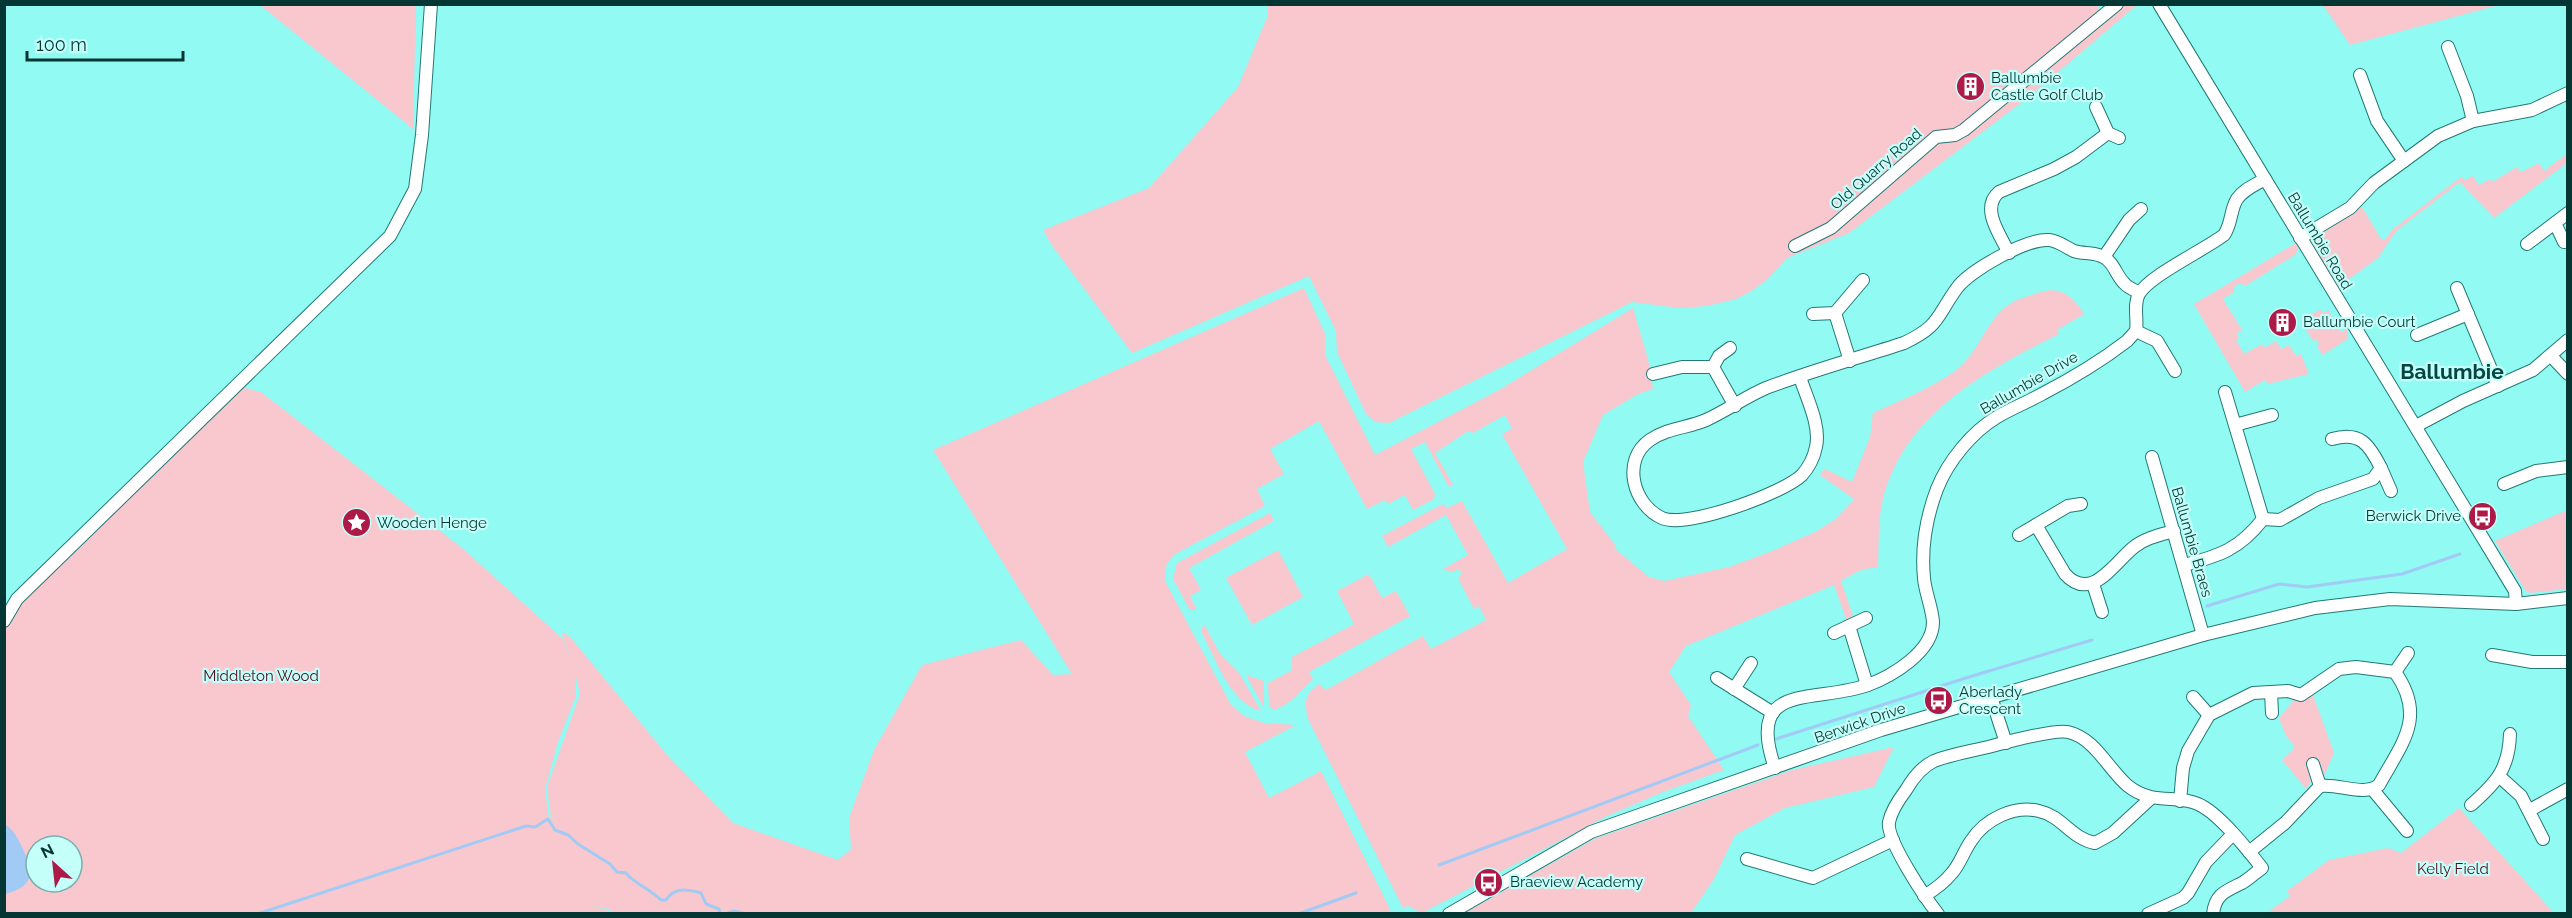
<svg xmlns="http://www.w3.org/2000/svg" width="2572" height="918" font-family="Raleway,sans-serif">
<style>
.green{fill:#f8c8ce;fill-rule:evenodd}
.water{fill:#a1caf5}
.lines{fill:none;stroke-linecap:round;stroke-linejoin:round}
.stream{stroke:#a1caf5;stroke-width:3}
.minor-casing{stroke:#237975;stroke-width:14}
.minor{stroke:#fff;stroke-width:12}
.labels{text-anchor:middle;stroke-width:4.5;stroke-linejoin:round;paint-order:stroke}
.poi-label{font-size:15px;fill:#043634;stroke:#c4fffa;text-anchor:start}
.street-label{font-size:15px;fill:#043634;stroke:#c4fffa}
.park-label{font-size:15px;fill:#520e20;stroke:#c4fffa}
.district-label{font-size:21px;font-weight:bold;fill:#044643;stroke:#c4fffa}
</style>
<rect width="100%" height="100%" fill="#90faf3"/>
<g class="green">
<polygon points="2098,4 2099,11 2107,5 2137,5 2026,99 1849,233 1787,258 1768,279 1750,292 1736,299 1707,306 1679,308 1632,302 1389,423 1375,422 1366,414 1337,352 1336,331 1309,276 1132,353 1053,247 1043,230 1149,188 1238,87 1268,15 1267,5"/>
<polygon points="260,5 416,5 413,129"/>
<polygon points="2323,5 2499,5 2350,45"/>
<polygon points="2567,154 2567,163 2494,218 2460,182 2396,231 2378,258 2338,287 2312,243 2314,239 2362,207 2381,239 2385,239 2393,229 2461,177 2465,180 2473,176 2479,185 2490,179 2492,182 2517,167 2521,172 2539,163 2544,171"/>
<polygon points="2296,243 2299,247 2295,255 2245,286 2240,283 2234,287 2234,292 2223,299 2242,330 2237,333 2239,337 2236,340 2244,354 2262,344 2264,348 2276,341 2281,349 2289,345 2296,356 2301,354 2309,374 2268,384 2265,380 2245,392 2194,304"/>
<path d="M1304,288L1325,334V355L1375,455L1499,390L1633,308L1648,359L1653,389L1638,394L1603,415L1583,462L1590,512L1616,546L1614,548L1649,577L1664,581L1729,567L1772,551L1815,532L1836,519L1854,499L1820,475L1825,469L1852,482L1870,437L1873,413C1901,400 1930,389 1955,371C1978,355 1986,319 2010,304C2017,299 2027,297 2035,294C2059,284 2072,295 2084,314L2057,330L2059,334C1983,372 1898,417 1881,509C1878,528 1879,549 1878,568C1863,567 1854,573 1841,581L1853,616L1846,619L1834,585L1686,646L1669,672L1691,705L1688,716L1724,770L1663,792L1605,817L1422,913L1408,906L1403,908L1308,719C1304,702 1304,695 1319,684L1326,690L1423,636L1431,649L1486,620L1479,606L1474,609L1458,578L1462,575L1459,569L1451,572L1443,569L1468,555L1446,515L1388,547L1382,536L1437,507L1444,504L1447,508L1462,501L1508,583L1567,549L1502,434L1512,429L1505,415L1473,433L1468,431L1435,453L1453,485L1449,487L1425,442L1411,449L1435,494L1434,499L1413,510L1405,495L1388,504L1385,500L1367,509L1319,421L1270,449L1284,474L1257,489L1265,506L1175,554C1166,563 1164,569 1165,581L1231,705L1244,716L1264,723L1296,725L1245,752L1269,798L1321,771L1390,909L1389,913L616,914L608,909L590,905L607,910L606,913H265L494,837L257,913L5,914V621L17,599L236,386L261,392L462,548L563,639L572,663L562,634L565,633L571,638L667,755L733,823L838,860L851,849L849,818L874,750L922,665L1021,640L1053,675L1072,674L933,450ZM575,673L580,694L547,787L551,818L549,819L545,789L558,742L576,696ZM36,846H72V882H36Z"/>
<polygon points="2321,309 2323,313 2328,310 2341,332 2347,329 2348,339 2322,355 2317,346 2319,344 2317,340 2313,341 2301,321"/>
<polygon points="2567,510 2567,589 2530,593 2525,590 2495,541"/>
<polygon points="1270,513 1274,521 1189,568 1201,590 1190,596 1197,610 1190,610 1173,579 1177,563"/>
<polygon points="1278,550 1303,597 1252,625 1226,578"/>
<path d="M1369,574L1382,598L1396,591L1410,616L1309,672L1313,679C1301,691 1290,705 1273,710L1269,705L1268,683L1292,670V657L1354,624L1337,591Z"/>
<path d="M1204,624L1220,654L1239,673L1261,711C1229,702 1216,659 1201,631Z"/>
<polygon points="1246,675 1264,681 1264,708"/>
<polygon points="2313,695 2334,753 2324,776 2319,760 2306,764 2311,781 2306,789 2282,760 2293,750 2293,744 2286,736 2279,718 2295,699 2302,701"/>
<polygon points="1894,747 1874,787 1785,808 1735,835 1714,879 1691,913 1465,913 1594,839 1792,770"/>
<polygon points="2459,808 2554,913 2267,913 2290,896 2287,891 2329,860 2388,848 2401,853"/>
</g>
<path class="water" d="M4,824C13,828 18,839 22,847C34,871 36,886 5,894Z"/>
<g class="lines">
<g class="stream">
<polyline points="2207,606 2279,584 2307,587 2402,574 2460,554"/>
<polyline points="1776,739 1969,677 2092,640"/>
<polyline points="1439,865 1758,745"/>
<path d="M257,914L526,826L535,827L548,819L555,830L568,835L578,844L610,864L617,872L626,873C631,881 651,890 661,900H666C675,886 688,890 701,893L706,904L719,909L720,914"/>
<polyline points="725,914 734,911 747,914"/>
<polyline points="749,914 758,914"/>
<polyline points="1298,914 1356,893"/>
</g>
<defs>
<g id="minor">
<polyline points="2159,4 2515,591 2516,604"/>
<polyline points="2448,47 2467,96 2473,121"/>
<polyline points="2360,75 2377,121 2404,161"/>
<polyline points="2096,107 2108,133 2119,138"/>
<polyline points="2555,223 2564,242"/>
<polyline points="2300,238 2350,208 2374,183 2438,136 2473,121 2532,110 2568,93"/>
<polyline points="2527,244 2568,213"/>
<polyline points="1795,246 1831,228 1936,137 1955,135 1964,130 2117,4"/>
<path d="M2009,253C2000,235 1980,208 1999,192L2054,169L2076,157L2108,133"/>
<polyline points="2104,257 2129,220 2141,209"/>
<polyline points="2457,288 2498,386"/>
<polyline points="1835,313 1850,361"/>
<polyline points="1813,314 1835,313 1863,280"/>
<polyline points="2136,331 2157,341 2175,371"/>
<polyline points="2417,335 2468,314"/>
<polyline points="2551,356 2568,374"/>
<polyline points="1713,367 1719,356 1730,348"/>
<polyline points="1653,374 1682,367 1713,367 1735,406"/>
<path d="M1800,377C1806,397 1821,425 1816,447C1814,457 1809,467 1802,475C1784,493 1686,529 1662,518C1633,505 1621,460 1650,440C1667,428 1688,428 1706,420C1726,411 1745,397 1766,388C1811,371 1858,358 1904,343C1940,326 1936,317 1957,288C1969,271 2027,238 2049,240C2059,241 2065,247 2074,251C2083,254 2092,252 2101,256C2114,261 2115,274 2124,283C2128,288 2134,290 2139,292"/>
<polyline points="2235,425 2272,415"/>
<polyline points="2416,426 2463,401 2533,370 2568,340"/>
<polyline points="2152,457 2203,635"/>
<polyline points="2381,468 2391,491"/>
<polyline points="2504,484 2536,471 2568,467"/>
<path d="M2263,519L2280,520L2319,498L2373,479L2381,468C2369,444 2360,431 2332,439"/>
<path d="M2036,525L2065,574C2091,603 2114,563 2134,547C2145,538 2160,535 2174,531"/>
<polyline points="2019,535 2068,506 2081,504"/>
<path d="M2184,565C2219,556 2240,549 2263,519L2225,392"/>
<polyline points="2093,584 2102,612"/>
<polyline points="4,621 17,599 390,236 415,189 422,135 431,4"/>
<polyline points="1849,626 1867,685"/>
<polyline points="1834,633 1866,618"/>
<polyline points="2492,655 2532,662 2568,662"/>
<polyline points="2395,672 2408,653"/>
<polyline points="1717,678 1773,713"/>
<polyline points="1734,689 1751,663"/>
<polyline points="2271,692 2272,713"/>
<polyline points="1991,697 2006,743"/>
<polyline points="2193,697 2209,715"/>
<polyline points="2313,764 2320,786"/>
<path d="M1775,768C1744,680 1815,704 1868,685C1892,676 1933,652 1933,622C1932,607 1925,592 1924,578C1921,547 1926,518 1937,489C1948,461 1972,432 1997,417C2012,408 2028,402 2042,394C2071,379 2101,361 2127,341L2136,331C2138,319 2133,305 2139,294C2149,276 2204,250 2224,235C2232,224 2230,210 2237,199C2244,189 2255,185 2265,179"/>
<polyline points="2500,777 2521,796 2543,839"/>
<polyline points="2373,790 2407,831"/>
<path d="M2180,801L2183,768L2188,751L2209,715L2253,693L2288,691L2301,695L2339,669L2356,667L2395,672C2427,717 2402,743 2379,785C2364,797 2339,783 2320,786L2285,823L2249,852"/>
<path d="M2471,805C2496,783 2509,769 2510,734"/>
<polyline points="2530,810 2568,789"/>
<polyline points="1747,859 1813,878 1893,840"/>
<path d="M1924,896C1934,890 1944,883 1952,873C1960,864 1964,851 1971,841C1985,819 2014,805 2039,811C2062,816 2072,839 2095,843L2113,833L2151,798"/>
<polyline points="1449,914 1591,832 1881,730 2203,635 2315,608 2390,599 2516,604 2568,598"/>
<path d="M1938,914C1926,899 1886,840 1889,822C1891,812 1900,798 1906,790C1913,778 1921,767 1934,761C1952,754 1973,751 1992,746C2007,742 2054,729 2068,732C2095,738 2108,769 2128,786C2154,806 2175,794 2198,804C2219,813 2248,850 2262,868C2255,873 2249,879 2242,883C2226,891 2215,894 2213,914"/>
<polyline points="2148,914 2183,898 2188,893 2206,862 2233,834"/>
</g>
</defs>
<use href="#minor" class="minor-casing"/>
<use href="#minor" class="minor"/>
</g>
<defs>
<symbol id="building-disc" viewBox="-11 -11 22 22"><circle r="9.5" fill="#ad1a48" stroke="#c4fffa"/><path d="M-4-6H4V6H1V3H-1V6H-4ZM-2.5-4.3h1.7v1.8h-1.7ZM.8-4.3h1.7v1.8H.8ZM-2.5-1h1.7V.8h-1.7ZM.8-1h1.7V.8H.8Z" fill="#fff"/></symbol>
<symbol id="bus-disc" viewBox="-11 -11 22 22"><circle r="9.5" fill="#ad1a48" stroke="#c4fffa"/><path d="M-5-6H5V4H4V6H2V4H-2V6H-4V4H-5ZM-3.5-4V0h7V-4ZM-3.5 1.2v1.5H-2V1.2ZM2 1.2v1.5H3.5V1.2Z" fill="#fff"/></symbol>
<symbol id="sight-disc" viewBox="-11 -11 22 22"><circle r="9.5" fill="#ad1a48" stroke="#c4fffa"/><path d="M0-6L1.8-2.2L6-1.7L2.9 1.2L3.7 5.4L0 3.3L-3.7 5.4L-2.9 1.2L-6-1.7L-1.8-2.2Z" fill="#fff"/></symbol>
</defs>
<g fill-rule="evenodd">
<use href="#building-disc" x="1954" y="70" width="33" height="33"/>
<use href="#building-disc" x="2266" y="306" width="33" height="33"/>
<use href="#bus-disc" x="2466" y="500" width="33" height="33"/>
<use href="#sight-disc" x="340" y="506" width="33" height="33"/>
<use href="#bus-disc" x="1922" y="684" width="33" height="33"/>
<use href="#bus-disc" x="1472" y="866" width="33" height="33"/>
</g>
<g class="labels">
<g class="poi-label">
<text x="1991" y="83">Ballumbie<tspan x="1991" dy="17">Castle Golf Club</tspan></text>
<text x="2303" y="327">Ballumbie Court</text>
<text x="2461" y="521" text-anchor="end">Berwick Drive</text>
<text x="377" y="528">Wooden Henge</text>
<text x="1959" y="697">Aberlady<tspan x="1959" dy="17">Crescent</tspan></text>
<text x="1510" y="887">Braeview Academy</text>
</g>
<g class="street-label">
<text transform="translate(1876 169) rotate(-41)" y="5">Old Quarry Road</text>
<text transform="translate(2320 241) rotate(59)" y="5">Ballumbie Road</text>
<text transform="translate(2029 383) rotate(-30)" y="5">Ballumbie Drive</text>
<text transform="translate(2192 542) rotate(74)" y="5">Ballumbie Braes</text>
<text transform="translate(1860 723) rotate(-19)" y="5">Berwick Drive</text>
</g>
<g class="park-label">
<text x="261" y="681">Middleton Wood</text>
<text x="2453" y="874">Kelly Field</text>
</g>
<g class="district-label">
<text x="2452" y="379">Ballumbie</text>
</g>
</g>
<rect width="2572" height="918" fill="none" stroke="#043634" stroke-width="12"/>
<g transform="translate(54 864) rotate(333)"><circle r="28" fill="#c4fffa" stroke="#77afab" stroke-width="1.5"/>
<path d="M0-4.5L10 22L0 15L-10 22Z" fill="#ad1a48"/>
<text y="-9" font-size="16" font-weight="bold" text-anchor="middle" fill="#043634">N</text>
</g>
<path d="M27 51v9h156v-9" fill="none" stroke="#043634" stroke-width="3"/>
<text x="36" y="51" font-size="18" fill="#043634" stroke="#c4fffa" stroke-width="4.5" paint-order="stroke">100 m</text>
</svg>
